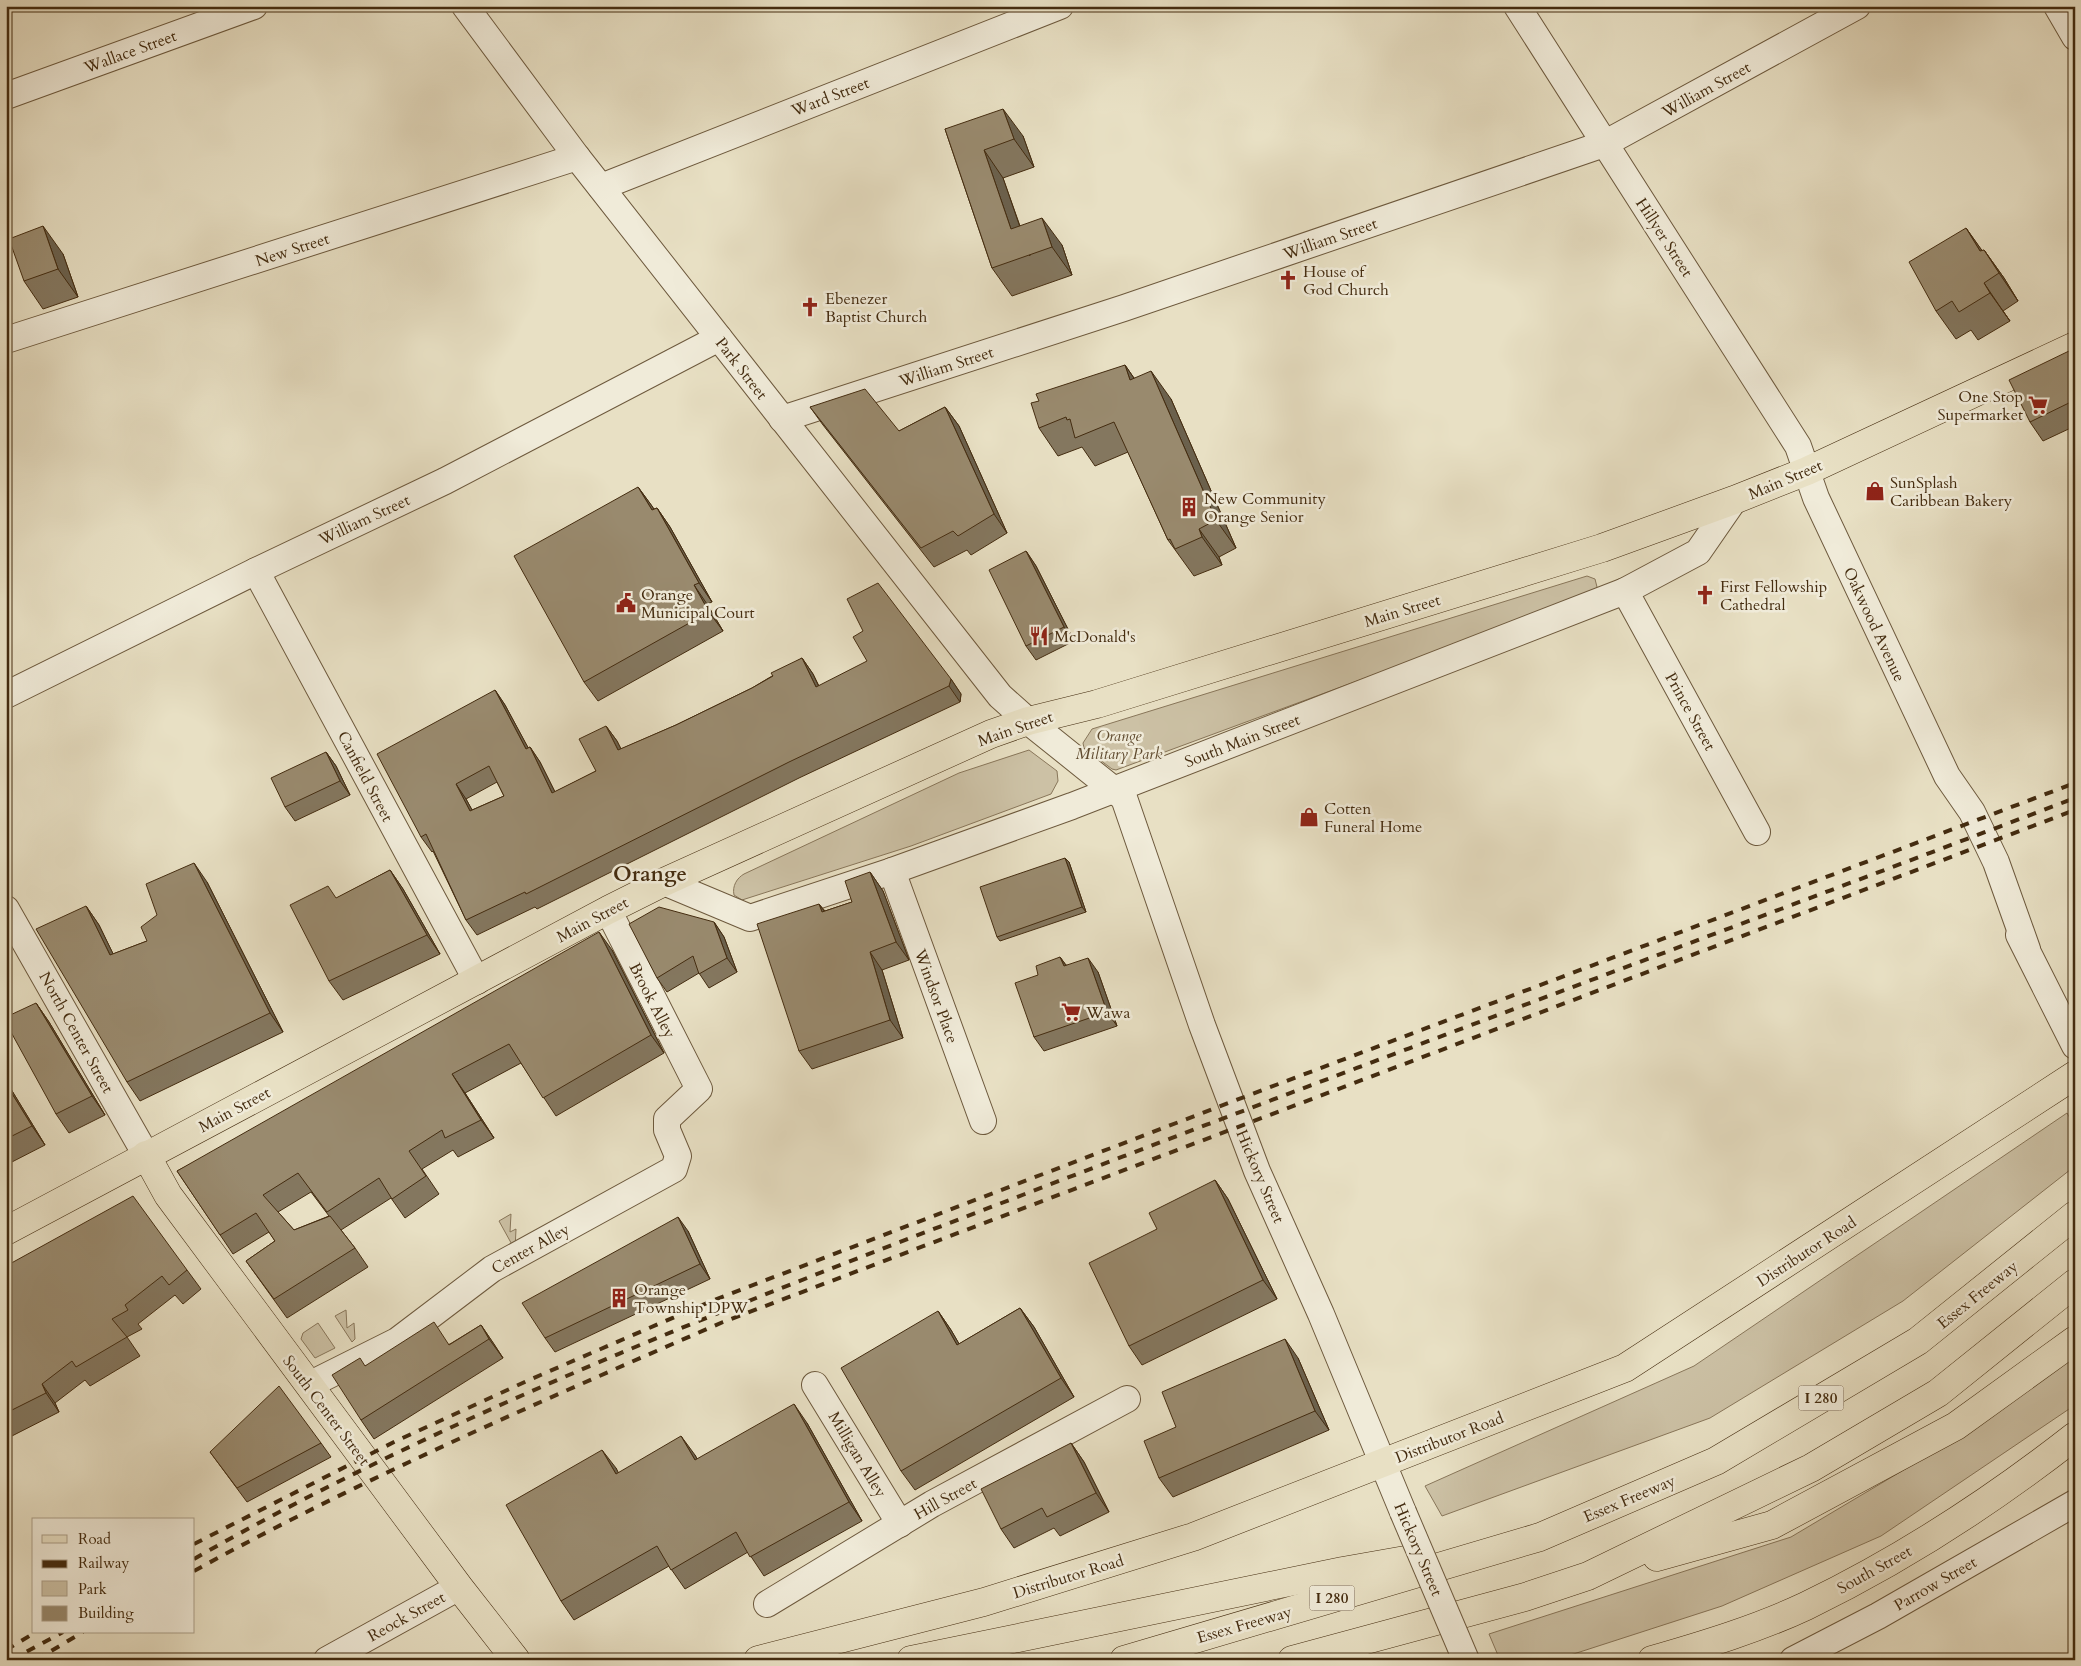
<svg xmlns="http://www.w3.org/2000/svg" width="2081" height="1666" font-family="Cardo,serif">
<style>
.green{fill:#ccc1a5;stroke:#88765a}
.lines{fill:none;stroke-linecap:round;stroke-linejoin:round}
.minor-casing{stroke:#6d593d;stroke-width:28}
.major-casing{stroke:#442c10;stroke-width:29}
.highway-casing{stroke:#442c10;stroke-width:29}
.minor{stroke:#f0ebd9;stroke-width:26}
.major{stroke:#e8e0c4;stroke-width:28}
.highway{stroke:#e8e0c4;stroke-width:28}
.rail{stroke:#442c10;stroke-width:4;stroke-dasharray:9 9;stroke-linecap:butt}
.minor-bridge-casing{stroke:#6d593d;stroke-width:28;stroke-linecap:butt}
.minor-bridge{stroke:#f0ebd9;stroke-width:26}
.wall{fill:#84775f;stroke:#442c10;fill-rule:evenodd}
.shaded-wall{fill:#6b614d;stroke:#442c10}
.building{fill:#998a6e;stroke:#442c10;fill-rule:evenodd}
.labels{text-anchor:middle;stroke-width:5;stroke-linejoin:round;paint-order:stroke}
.shield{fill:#f0ebd9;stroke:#78654c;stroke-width:1}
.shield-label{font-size:15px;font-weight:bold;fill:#442c10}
.street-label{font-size:16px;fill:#442c10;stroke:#f0ebd9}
.poi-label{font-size:16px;fill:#442c10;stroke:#f0ebd9;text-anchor:start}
.park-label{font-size:16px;font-style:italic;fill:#5f4a2e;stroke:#f0ebd9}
.district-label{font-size:21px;font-weight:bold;fill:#442c10;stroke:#f0ebd9}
</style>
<rect width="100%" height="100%" fill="#e8e0c4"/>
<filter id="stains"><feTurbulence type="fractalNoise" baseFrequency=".004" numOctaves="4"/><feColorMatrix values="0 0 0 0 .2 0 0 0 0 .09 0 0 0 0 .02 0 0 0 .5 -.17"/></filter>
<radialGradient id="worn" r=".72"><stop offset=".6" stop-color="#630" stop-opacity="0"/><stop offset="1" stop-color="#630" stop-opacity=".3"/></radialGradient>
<g class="green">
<polygon points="1587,576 1595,579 1597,587 1593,594 1116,770 1112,769 1084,748 1083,743 1092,729"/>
<path d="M1029,750L1057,771L1058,781L1051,794L911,846L742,900L734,895C732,886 737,878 744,874L959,773Z"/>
<polygon points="2067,1113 2075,1127 2075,1166 1903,1301 1710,1418 1442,1516 1425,1486 1694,1366"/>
<polygon points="511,1214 510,1232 516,1229 515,1250 499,1221"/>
<polygon points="346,1310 347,1328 354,1323 355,1339 352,1342 335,1316"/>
<polygon points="318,1323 335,1348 315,1358 301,1339 303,1333"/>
<polygon points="2075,1354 2075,1405 1881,1536 1722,1606 1555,1660 1500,1660 1489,1634 1791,1537 1964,1434"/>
</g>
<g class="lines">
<defs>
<g id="minor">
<polyline points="465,6 577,157 1000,696 1028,721 1124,798 1202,1025 1257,1171 1321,1314 1403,1512"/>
<polyline points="1517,6 1798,446 1816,498 1947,776 1972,812 1996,862 2027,949"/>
<polyline points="2057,6 2075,37"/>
<polyline points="6,96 254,6"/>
<polyline points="601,187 1060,6"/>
<polyline points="6,340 577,157"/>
<polyline points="782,419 1124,308 1604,144 1857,6"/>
<polyline points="256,571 477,981"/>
<polyline points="1625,591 1757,832"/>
<polyline points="6,695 256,571 445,481 719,338"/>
<polyline points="892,871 983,1121"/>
<polyline points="664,882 750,918 892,871 1072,806 1625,591 1698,552 1734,500"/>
<polyline points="6,909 146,1155"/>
<polyline points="2019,935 2075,1046"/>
<polyline points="309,1385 397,1341 492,1269 674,1169 678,1156 667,1130 667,1119 699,1089 608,910"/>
<polyline points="815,1385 900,1524"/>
<polyline points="767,1604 932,1504 1127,1399"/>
<polyline points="327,1660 459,1587"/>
<polyline points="1793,1660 1878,1616 2075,1503"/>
</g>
<g id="major">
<polyline points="146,1155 168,1195 459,1587 516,1660"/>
<polyline points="6,1231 608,910 664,882 991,734 1028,721 1097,704 1602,548 1734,500 1807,471 2075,346"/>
<polyline points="758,1660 984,1602 1193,1537 1625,1368 2075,1075"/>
<path d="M1652,1660C1704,1645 1757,1629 1806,1606C1901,1560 1992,1501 2075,1436"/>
</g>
<g id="highway">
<polyline points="1657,1557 1772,1525 1956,1426 2075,1340"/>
<polyline points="911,1660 1343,1571 1411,1559"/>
<polyline points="1124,1660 1540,1537 1716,1461 1918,1341 2075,1215"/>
<polyline points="1292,1660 1525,1597 1588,1576 1811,1468 1938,1393 2075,1283"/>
</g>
</defs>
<use href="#minor" class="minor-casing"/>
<use href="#major" class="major-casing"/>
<use href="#highway" class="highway-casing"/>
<use href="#minor" class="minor"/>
<use href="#major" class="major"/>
<use href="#highway" class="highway"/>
<g class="rail">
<polyline points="194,1544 394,1442 529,1380 714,1300 1252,1094 2075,783"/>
<path d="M194,1559C456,1409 744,1302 1025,1194C1374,1060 1725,931 2075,798"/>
<path d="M194,1571C365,1477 544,1400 723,1322L2075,810"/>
<polyline points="6,1650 36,1632"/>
<polyline points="11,1660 63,1632"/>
<polyline points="36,1660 83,1632"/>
</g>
<defs>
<polyline id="minor-bridge" points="1403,1512 1466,1660"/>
</defs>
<use href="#minor-bridge" class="minor-bridge-casing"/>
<use href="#minor-bridge" class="minor-bridge"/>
</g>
<g class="wall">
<polygon points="945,129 1023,136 1034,167 1003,178 1020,226 1062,245 1072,275 1012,296 992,268"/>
<polygon points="1966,228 1982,251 1984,250 2004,278 2018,301 2003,311 2010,321 1978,340 1971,330 1956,339 1936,311"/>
<polygon points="63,254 78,297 43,309 24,281"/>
<polygon points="2069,351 2075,359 2075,426 2043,441 2030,422"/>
<polygon points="1125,365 1134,378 1171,399 1236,548 1219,557 1222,565 1194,576 1168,540 1128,452 1095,466 1082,447 1058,456 1039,428"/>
<polygon points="810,407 899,431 945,407 959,426 1007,533 971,555 967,550 934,567 823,425"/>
<polygon points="638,487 654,509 657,508 670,527 712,602 707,604 723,631 598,701 584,682"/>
<polygon points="1026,551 1036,566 1074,641 1036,660 1026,646"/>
<path d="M802,658L813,674L819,686L951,679L961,694L960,702L799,778L537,909L535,907L477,935L466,920L433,851L432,852L421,837L495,690L505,705L528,748L530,747L540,762L555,792L596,771L606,726L617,741L621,749L676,725L752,688ZM497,782L504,796L472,810L466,799Z"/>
<polygon points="326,752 336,766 350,795 295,821 285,807"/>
<polygon points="1065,858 1069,862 1086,912 1000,941 997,937"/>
<polygon points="390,870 403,889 440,954 343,1000 329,981 337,898"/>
<polygon points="870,872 883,891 909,960 882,970 903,1038 812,1069 799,1051 819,904 825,911 852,902"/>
<polygon points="207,882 283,1032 140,1101 127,1082 86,906 99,925 113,954 147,941"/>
<polygon points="714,922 724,937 737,972 709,988 699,973 667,992 657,978"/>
<path d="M612,950L664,1053L556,1116L521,1063L465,1093L494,1138L458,1157L453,1150L422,1169L439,1194L405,1218L391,1198L341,1230L355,1248L368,1267L287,1318L246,1261L275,1241L269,1232L233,1254L177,1171ZM311,1192L329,1216L294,1230L278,1212Z"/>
<polygon points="1060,957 1066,965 1098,972 1117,1026 1044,1051 1034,1037 1038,975"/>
<polygon points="36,1003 49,1022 105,1115 69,1133 56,1114"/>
<polygon points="6,1081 45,1145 6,1165"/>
<polygon points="1215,1180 1228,1199 1277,1299 1142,1365 1129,1346 1157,1229"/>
<polygon points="688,1231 710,1279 555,1352 545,1338"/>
<polygon points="6,1266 187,1270 201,1289 183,1304 175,1295 138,1324 142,1329 127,1337 140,1356 90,1386 85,1380 55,1403 59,1412 6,1439"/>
<polygon points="1020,1308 1034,1327 1074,1397 915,1490 901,1471 938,1311 951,1330 959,1344"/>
<polygon points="481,1325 503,1358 374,1439 361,1420 365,1366 450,1344"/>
<polygon points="1298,1358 1329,1430 1173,1497 1159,1478 1176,1427"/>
<polygon points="807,1423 862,1521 764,1576 748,1552 685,1589 669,1566 574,1620 561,1601 616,1468 618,1473 695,1455 697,1459"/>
<polygon points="321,1443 331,1457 247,1502 210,1452"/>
<polygon points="1071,1443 1084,1462 1109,1512 1060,1536 1054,1528 1014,1548 1001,1529"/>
</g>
<g class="shaded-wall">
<polygon points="1003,109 1023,136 1034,167 1014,139"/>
<polygon points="984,150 1003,178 1030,256 1011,229"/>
<polygon points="1042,218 1062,245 1072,275 1052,247"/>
<polygon points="43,226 63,254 78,297 58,269"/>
<polygon points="1966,228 1986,256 1980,251"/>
<polygon points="1984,250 2004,278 2018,301 1999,273"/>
<polygon points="1984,283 2003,311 2010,321 1990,293"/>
<polygon points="1125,365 1144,393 1130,380"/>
<polygon points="1151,371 1171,399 1236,548 1216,520"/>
<polygon points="945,407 959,426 1007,533 994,514"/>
<polygon points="638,487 652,506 665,529 652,510"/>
<polygon points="657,508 670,527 712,602 699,583"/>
<polygon points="1199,529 1219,557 1222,565 1202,537"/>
<polygon points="1026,551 1036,566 1074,641 1064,627"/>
<polygon points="694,585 707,604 723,631 709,612"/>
<polygon points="802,658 813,674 826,702 816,687"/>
<polygon points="951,679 961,694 960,702 949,686"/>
<polygon points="495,690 505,705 537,764 526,749"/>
<polygon points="606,726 617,741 629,765 618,750"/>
<polygon points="530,747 540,762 563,808 552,793"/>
<polygon points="326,752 336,766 350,795 340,781"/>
<polygon points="456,784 466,799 481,826 470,811"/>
<polygon points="1065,858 1069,862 1086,912 1082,907"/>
<polygon points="194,863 207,882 283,1032 270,1013"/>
<polygon points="390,870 403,889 440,954 427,935"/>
<polygon points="870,872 883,891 909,960 896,942"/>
<polygon points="819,904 832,922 822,912"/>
<polygon points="86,906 99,925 123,974 110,955"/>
<polygon points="714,922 724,937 737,972 727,958"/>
<polygon points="599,932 612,950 664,1053 651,1035"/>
<polygon points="870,952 882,970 903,1038 890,1020"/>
<polygon points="1060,957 1070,971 1064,966"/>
<polygon points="1088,958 1098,972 1117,1026 1107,1012"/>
<polygon points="36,1003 49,1022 105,1115 92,1096"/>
<polygon points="452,1074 465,1093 494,1138 481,1120"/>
<polygon points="6,1081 45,1145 32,1126 6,1084"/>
<polygon points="1215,1180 1228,1199 1277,1299 1263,1280"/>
<polygon points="678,1217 688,1231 710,1279 700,1264"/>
<polygon points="1020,1308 1034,1327 1074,1397 1061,1378"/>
<polygon points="938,1311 951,1330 971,1364 957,1345"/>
<polygon points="481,1325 494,1344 503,1358 489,1339"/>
<polygon points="1285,1339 1298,1358 1329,1430 1315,1411"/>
<polygon points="42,1384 55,1403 59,1412 46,1393"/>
<polygon points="794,1404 807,1423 862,1521 849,1502"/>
<polygon points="681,1436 695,1455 708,1479 695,1460"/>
<polygon points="1071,1443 1084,1462 1109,1512 1096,1493"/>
<polygon points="602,1450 616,1468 629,1493 616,1474"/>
</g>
<g class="building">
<polygon points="1003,109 1014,139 984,150 1011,229 1042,218 1052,247 992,268 945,129"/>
<polygon points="43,226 58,269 24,281 9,239"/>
<polygon points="1966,228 1980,251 1984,250 1999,273 1984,283 1990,293 1959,312 1952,301 1936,311 1909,262"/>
<polygon points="2069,351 2075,362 2075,400 2030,422 2009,380"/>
<polygon points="1125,365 1130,380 1151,371 1216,520 1199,529 1202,537 1175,549 1170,539 1168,540 1114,422 1075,438 1070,419 1067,420 1066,417 1039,428 1031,403 1039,401 1036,394"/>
<polygon points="865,389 899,431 945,407 994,514 958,536 953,531 921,548 810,407"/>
<polygon points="638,487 652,510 657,508 699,583 694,585 709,612 584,682 514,556"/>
<polygon points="1026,551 1064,627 1026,646 989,570"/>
<path d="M878,583L951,679L949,686L789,762L526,894L525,892L466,920L426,834L421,837L377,754L495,690L526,749L530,747L552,793L596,771L579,739L606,726L618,750L676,725L752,688L773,676L771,673L802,658L816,687L867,661L853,637L863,631L847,599ZM489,766L504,796L470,811L456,784Z"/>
<polygon points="326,752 340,781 285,807 271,778"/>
<polygon points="1065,858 1082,907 997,937 980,887"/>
<polygon points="194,863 270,1013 127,1082 36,929 86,906 110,955 147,941 141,927 157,915 146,884"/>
<polygon points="390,870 427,935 329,981 290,905 328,886 336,898"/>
<polygon points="870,872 896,942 870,952 890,1020 799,1051 757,924 819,904 822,912 852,902 845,881"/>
<polygon points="659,907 714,922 727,958 699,974 693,956 657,978 629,924"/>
<polygon points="599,932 651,1035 543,1098 509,1044 452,1074 481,1120 445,1138 442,1130 409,1151 426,1176 392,1199 379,1178 327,1212 298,1173 263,1195 294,1230 330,1216 355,1248 274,1299 246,1261 275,1241 256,1213 220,1235 177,1171"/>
<polygon points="1060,957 1064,966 1088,958 1107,1012 1034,1037 1015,983 1038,975 1036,966"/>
<polygon points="36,1003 92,1096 56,1114 6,1023 6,1017"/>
<polygon points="6,1084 32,1126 6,1139"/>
<polygon points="1215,1180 1263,1280 1129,1346 1089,1263 1157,1229 1149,1213"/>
<polygon points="133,1196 187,1270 169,1285 162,1276 125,1305 128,1310 112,1319 127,1337 76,1367 72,1361 42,1384 46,1393 6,1413 6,1266"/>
<polygon points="678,1217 700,1264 545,1338 522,1303"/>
<polygon points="1020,1308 1061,1378 901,1471 841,1368 938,1311 957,1345"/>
<polygon points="434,1322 449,1345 481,1325 489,1339 361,1420 332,1375 360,1358 365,1366"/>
<polygon points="1285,1339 1315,1411 1159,1478 1144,1441 1176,1427 1162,1392"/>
<polygon points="279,1386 321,1443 237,1488 210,1452"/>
<polygon points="794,1404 849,1502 750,1557 736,1532 671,1570 657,1546 561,1601 506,1505 602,1450 616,1474 681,1436 695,1460"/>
<polygon points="1071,1443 1096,1493 1047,1517 1042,1508 1001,1529 981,1489"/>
</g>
<defs>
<symbol id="church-bare" viewBox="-9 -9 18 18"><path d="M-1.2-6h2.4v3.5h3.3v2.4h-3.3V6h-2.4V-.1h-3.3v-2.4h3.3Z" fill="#8f2418" stroke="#f0ebd9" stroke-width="2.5" paint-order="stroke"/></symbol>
<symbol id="supermarket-bare" viewBox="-9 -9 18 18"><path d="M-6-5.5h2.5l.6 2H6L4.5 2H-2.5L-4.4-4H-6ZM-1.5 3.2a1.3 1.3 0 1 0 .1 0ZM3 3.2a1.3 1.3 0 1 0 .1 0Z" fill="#8f2418" stroke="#f0ebd9" stroke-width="2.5" paint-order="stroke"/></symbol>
<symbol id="shop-bare" viewBox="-9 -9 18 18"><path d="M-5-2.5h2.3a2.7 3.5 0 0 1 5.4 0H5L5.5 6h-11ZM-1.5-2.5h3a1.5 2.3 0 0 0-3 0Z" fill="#8f2418" stroke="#f0ebd9" stroke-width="2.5" paint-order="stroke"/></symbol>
<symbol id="building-bare" viewBox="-9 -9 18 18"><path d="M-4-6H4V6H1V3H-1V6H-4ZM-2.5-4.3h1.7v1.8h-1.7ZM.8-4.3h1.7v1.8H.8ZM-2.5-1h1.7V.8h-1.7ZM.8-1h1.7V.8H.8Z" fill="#8f2418" stroke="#f0ebd9" stroke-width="2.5" paint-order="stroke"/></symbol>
<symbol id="civic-bare" viewBox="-9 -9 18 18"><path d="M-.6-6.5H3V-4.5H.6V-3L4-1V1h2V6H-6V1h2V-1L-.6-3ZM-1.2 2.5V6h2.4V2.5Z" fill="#8f2418" stroke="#f0ebd9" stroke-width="2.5" paint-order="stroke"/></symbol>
<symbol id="restaurant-bare" viewBox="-9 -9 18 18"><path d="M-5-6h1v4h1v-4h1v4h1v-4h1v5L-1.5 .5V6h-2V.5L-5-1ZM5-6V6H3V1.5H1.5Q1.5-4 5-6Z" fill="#8f2418" stroke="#f0ebd9" stroke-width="2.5" paint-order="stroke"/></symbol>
</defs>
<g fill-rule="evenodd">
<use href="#church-bare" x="1274" y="266" width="28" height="28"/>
<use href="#church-bare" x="796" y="293" width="28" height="28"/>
<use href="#supermarket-bare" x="2024" y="391" width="28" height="28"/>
<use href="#shop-bare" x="1861" y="477" width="28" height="28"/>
<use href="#building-bare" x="1175" y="493" width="28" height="28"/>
<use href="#church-bare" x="1691" y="581" width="28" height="28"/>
<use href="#civic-bare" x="612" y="589" width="28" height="28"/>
<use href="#restaurant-bare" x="1025" y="622" width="28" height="28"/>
<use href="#shop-bare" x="1295" y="803" width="28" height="28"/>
<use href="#supermarket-bare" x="1057" y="998" width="28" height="28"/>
<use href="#building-bare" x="605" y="1284" width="28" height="28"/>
</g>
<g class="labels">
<g class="shield">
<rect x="1798.5" y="1385.5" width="45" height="25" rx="4"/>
<rect x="1309.5" y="1585.5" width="45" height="25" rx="4"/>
</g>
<g class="shield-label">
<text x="1821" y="1403">I 280</text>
<text x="1332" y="1603">I 280</text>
</g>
<g class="street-label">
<text transform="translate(130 51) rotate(-20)" y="6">Wallace Street</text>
<text transform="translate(1706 89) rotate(-29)" y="6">William Street</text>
<text transform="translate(830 96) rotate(-21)" y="6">Ward Street</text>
<text transform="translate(1665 237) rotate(57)" y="6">Hillyer Street</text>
<text transform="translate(1330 238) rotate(-19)" y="6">William Street</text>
<text transform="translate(292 249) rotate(-18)" y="6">New Street</text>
<text transform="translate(946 366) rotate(-18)" y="6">William Street</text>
<text transform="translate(742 368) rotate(52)" y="6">Park Street</text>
<text transform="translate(1785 479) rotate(-23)" y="6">Main Street</text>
<text transform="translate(364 519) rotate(-25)" y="6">William Street</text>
<text transform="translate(1402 610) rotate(-17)" y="6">Main Street</text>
<text transform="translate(1875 624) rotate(65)" y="6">Oakwood Avenue</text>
<text transform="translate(1691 711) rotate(61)" y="6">Prince Street</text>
<text transform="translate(1015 728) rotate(-19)" y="6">Main Street</text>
<text transform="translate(1242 740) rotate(-21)" y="6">South Main Street</text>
<text transform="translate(366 776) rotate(62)" y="6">Canfield Street</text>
<text transform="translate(592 919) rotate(-28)" y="6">Main Street</text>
<text transform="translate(937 996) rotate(70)" y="6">Windsor Place</text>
<text transform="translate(653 1000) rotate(63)" y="6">Brook Alley</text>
<text transform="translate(77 1032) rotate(61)" y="6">North Center Street</text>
<text transform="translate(234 1109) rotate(-28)" y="6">Main Street</text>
<text transform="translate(1261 1176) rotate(67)" y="6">Hickory Street</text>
<text transform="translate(530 1248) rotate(-29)" y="6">Center Alley</text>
<text transform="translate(1806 1251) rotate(-33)" y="6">Distributor Road</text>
<text transform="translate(1977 1294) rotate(-39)" y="6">Essex Freeway</text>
<text transform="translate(327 1410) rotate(53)" y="6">South Center Street</text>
<text transform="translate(1449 1437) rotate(-21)" y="6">Distributor Road</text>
<text transform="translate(858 1454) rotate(59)" y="6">Milligan Alley</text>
<text transform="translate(945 1498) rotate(-29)" y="6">Hill Street</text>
<text transform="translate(1629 1498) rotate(-23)" y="6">Essex Freeway</text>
<text transform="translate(1419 1549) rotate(67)" y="6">Hickory Street</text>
<text transform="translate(1874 1569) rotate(-29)" y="6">South Street</text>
<text transform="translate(1068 1576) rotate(-17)" y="6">Distributor Road</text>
<text transform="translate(1935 1583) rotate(-30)" y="6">Parrow Street</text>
<text transform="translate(406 1616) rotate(-29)" y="6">Reock Street</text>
<text transform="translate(1244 1624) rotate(-16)" y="6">Essex Freeway</text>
</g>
<g class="poi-label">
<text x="1303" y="277">House of<tspan x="1303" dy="18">God Church</tspan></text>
<text x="825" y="304">Ebenezer<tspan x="825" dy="18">Baptist Church</tspan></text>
<text x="2023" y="402" text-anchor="end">One Stop<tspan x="2023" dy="18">Supermarket</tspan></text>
<text x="1890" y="488">SunSplash<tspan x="1890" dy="18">Caribbean Bakery</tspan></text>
<text x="1204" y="504">New Community<tspan x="1204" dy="18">Orange Senior</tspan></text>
<text x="1720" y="592">First Fellowship<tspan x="1720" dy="18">Cathedral</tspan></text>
<text x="641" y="600">Orange<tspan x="641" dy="18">Municipal Court</tspan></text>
<text x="1054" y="642">McDonald's</text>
<text x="1324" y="814">Cotten<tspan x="1324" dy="18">Funeral Home</tspan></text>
<text x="1086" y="1018">Wawa</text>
<text x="634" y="1295">Orange<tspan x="634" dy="18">Township DPW</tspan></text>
</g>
<g class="park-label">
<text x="1119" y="741">Orange<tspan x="1119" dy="18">Military Park</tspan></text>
</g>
<g class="district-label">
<text x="650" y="881">Orange</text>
</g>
</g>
<rect width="2081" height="1666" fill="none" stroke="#e8e0c4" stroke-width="25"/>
<rect x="8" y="8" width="2066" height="1651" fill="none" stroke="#442c10" stroke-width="2.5"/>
<rect x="12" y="12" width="2056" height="1641" fill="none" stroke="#442c10"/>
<rect x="32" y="1518" width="162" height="115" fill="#f0ebd9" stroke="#ab9f89"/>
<rect x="42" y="1535" width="25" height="8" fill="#e8e0c4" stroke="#ab9f89"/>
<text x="78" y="1544" font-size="15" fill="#442c10">Road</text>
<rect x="42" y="1560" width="25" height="8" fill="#442c10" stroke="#ab9f89"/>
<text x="78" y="1568" font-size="15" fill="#442c10">Railway</text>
<rect x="42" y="1581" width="25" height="15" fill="#ccc1a5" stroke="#ab9f89"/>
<text x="78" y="1594" font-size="15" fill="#442c10">Park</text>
<rect x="42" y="1606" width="25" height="15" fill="#998a6e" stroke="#ab9f89"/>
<text x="78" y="1618" font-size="15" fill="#442c10">Building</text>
<rect width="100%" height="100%" filter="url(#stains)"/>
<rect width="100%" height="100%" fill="url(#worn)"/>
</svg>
